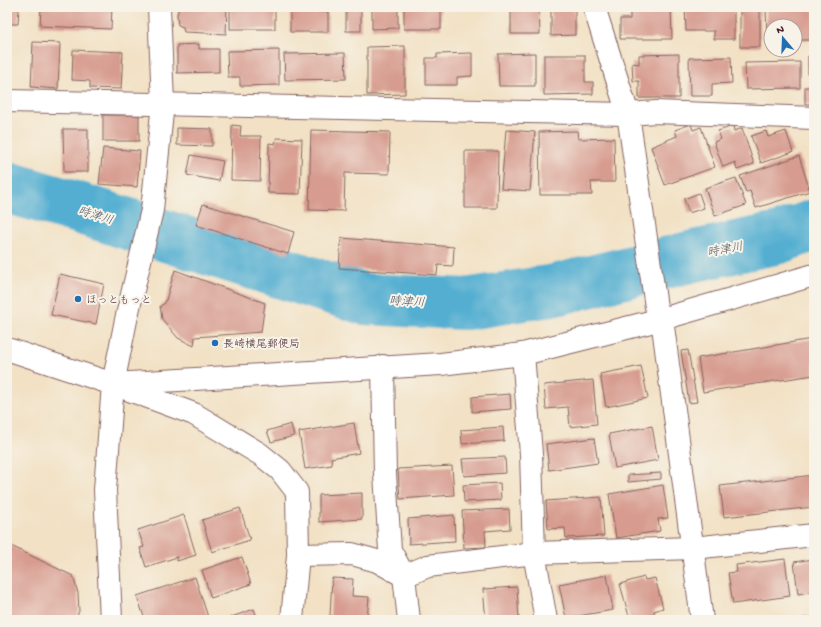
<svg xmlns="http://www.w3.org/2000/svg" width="821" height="627" font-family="'Gochi Hand','Klee One',sans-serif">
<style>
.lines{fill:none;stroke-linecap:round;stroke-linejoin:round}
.river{stroke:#53aed1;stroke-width:52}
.building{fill:#d79b8f}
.minor-casing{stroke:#856361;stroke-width:24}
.minor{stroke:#fff;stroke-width:22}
.poi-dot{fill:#1f6fb2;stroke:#f7f3e8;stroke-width:1.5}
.labels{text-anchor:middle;stroke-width:4;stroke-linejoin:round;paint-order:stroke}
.poi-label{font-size:11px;fill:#4a1f2b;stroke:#f7f3e8;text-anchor:start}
.water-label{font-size:12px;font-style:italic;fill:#4d5165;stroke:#f7f3e8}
</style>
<rect width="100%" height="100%" fill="#f7f3e8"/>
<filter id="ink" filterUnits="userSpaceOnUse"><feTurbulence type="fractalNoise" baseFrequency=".025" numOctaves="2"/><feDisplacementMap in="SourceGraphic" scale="8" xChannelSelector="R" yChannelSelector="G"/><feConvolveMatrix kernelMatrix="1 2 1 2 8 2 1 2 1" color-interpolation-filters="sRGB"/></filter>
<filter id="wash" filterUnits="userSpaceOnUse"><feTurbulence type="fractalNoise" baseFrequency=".012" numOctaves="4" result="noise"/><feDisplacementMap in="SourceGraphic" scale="16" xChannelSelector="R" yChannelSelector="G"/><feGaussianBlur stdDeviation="0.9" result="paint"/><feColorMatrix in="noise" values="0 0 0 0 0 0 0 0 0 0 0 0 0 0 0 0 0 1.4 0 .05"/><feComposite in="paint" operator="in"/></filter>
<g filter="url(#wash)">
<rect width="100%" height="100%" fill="#f2e1c4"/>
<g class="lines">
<polyline class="river" points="7,187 75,207 364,299 466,304 555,290 694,256 779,238 814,225"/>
</g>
<g id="blocks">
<g class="building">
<polygon points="7,7 19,7 18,24 7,24"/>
<polygon points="41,7 112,7 111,29 40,26"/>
<polygon points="179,7 227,7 226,34 184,32 183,27 178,25 177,15"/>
<rect x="230" y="7" width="45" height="22"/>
<polygon points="290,7 316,7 317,12 328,12 328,32 290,32"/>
<rect x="346" y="7" width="15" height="24"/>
<polygon points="372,7 398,7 398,28 372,29"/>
<rect x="404" y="7" width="37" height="22"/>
<polygon points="511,7 539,7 540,34 511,34"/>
<polygon points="551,7 575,7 575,35 551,36"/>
<polygon points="630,7 671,7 672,39 620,39 620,19 630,19"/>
<polygon points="685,7 734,7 734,39 714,39 714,31 686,31"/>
<rect x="740" y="7" width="20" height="40"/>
<polygon points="766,7 814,7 814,40 795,40 795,26 771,26 771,39 767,39"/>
<polygon points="33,42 60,43 58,89 31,87"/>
<polygon points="199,44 199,49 219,49 219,72 177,73 177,45"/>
<polygon points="405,46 405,94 367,95 367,47"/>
<polygon points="73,50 123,52 121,89 90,88 90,81 72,80"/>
<polygon points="279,50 279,85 240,86 240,77 228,77 227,51"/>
<polygon points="345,53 346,79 285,80 284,54"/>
<polygon points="472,53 472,76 457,77 457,85 426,85 426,58 437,58 437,54"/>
<polygon points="535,53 535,86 499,86 498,54"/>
<polygon points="679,54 679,98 639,98 639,81 633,81 632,63 639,64 639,55"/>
<polygon points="544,55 585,55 585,82 593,82 593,94 544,95"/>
<polygon points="808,56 814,57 814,75 808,75"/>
<polygon points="731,57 732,83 712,84 712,96 690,96 689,58"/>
<polygon points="800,62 800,88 746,89 745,63"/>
<rect x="805" y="87" width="9" height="17"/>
<rect x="103" y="115" width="36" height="26"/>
<polygon points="691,124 693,130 701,127 715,167 665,185 651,147 677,136 675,130"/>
<polygon points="232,125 241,126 240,136 261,136 260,181 231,180"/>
<polygon points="733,126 734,131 742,128 754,164 737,170 735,162 723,167 714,142 721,139 718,131"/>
<polygon points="177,128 212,129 212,146 177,145"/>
<polygon points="63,129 88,129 88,172 64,172"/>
<polygon points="311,130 390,132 389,174 345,173 344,211 309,210"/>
<polygon points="506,130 535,132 530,191 501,189"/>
<polygon points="577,131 578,139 614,138 615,182 591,182 592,195 540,195 539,132"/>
<polygon points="766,131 768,137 786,131 793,152 761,163 751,136"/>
<polygon points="276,138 302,139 300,194 268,193 269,143 275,144"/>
<polygon points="103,148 140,151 137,187 99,184"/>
<polygon points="465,151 498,151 497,208 465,208"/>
<polygon points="191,155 223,161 219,181 187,175"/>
<polygon points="799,156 810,191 756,208 750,191 746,192 740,176"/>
<polygon points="736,178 746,205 715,216 705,188"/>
<polygon points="699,193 704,208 689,213 684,199"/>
<polygon points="203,204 294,232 288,254 196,225"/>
<polygon points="341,238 454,247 453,266 438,265 437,275 339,268"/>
<polygon points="175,270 265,303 261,332 195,337 194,346 178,338 162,319 160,306 165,303"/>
<polygon points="60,274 104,284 96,324 51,315"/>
<polygon points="812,339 814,375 703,392 698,358"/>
<polygon points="688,350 697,402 689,403 681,351"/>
<polygon points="641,366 648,398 606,407 600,374"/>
<polygon points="593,380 597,424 570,427 568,407 546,409 544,385"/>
<polygon points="510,394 511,409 472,412 472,397"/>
<polygon points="354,423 359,453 331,458 332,465 305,469 299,432"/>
<polygon points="291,424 294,436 271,442 267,431"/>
<polygon points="652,426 658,460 615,468 609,434"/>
<polygon points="503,427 504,441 462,444 461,430"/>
<polygon points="594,438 598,463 549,470 546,444"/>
<polygon points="505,457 506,473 464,476 462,459"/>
<polygon points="452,466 454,495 400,499 398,469"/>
<polygon points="661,473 661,479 628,482 628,475"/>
<polygon points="814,475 814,507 724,517 720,486"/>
<polygon points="500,483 501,500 464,502 463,485"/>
<polygon points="663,485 668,518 658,519 660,531 616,538 609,494"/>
<polygon points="362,493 362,519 319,522 319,495"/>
<polygon points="601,497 604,536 566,538 565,528 548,529 546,501"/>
<polygon points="240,508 250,540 212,552 202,520"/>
<polygon points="509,509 510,529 485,531 486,547 464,548 462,511"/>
<polygon points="184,515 196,555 177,561 177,557 146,567 140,548 144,547 138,530"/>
<polygon points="454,515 455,541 409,544 408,519"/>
<polygon points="7,544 73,576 78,593 79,611 75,620 7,620"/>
<polygon points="242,557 251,584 211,598 202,570"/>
<polygon points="785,559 790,596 733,604 728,573 737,572 736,565"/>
<polygon points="814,559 814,591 798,594 794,562"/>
<polygon points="607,575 613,610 566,618 559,584"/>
<polygon points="195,577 208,617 198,620 145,620 137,596"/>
<polygon points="644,577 645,580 655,578 663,608 654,611 655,617 646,620 630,620 620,584"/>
<polygon points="332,578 353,579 352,596 369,597 367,619 330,616"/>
<polygon points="517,587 519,620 486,620 483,589"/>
<polygon points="254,609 258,620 223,620"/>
<polygon points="814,617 814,620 804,620 804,618"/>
</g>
</g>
</g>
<g filter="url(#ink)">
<use href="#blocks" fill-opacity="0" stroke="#856361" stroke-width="1"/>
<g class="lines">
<defs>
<g id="minor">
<polyline points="594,7 628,114 656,307 662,319 702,620"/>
<polyline points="7,101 628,114 656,112 814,118"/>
<polyline points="7,349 113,384 194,414 260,454 280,470 297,492 298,555 292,620"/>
<polyline points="523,354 531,454 534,553 546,620"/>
<polyline points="383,366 385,474 390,550 404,576 409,620"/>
<polyline points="113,384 441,364 523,354 662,319 814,275"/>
<polyline points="298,555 352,554 377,561 404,576 428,566 534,553 693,548 814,535"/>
<polyline points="111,620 105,490 113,384 126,320 152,210 163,103 159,7"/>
</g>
</defs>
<use href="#minor" class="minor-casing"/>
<use href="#minor" class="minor"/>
</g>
</g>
<g class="poi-dot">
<circle cx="78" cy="299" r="4"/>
<circle cx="215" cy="343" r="4"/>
</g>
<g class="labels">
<g class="poi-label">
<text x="86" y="303">ほっともっと</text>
<text x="223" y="347">長崎横尾郵便局</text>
</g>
<g class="water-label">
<text transform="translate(96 215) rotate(17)" y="4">時津川</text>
<text transform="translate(725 249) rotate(-11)" y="4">時津川</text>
<text transform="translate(407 301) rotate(3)" y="4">時津川</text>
</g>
</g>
<rect width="821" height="627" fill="none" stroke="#f7f3e8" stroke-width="24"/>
<g transform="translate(783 38) rotate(341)"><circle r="19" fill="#f7f3e8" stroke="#b29e9c"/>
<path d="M0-3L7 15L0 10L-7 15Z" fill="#1f6fb2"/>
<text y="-6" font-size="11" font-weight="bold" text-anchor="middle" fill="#4a1f2b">N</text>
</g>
</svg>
